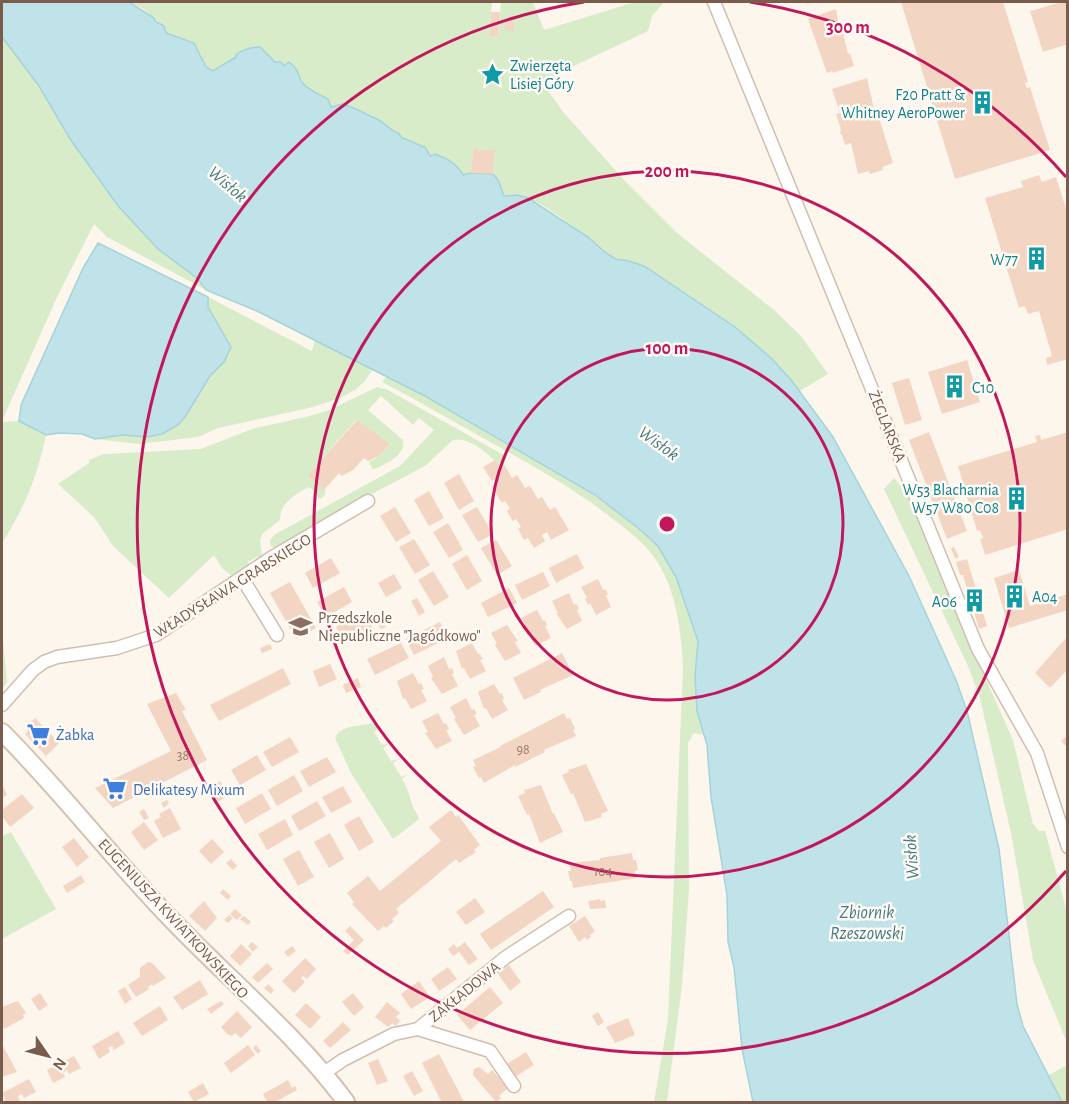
<svg xmlns="http://www.w3.org/2000/svg" width="1069" height="1104" font-family="'Alegreya Sans',sans-serif">
<style>
.green{fill:#d8ecc9}
.water{fill:#bfe3e8;stroke:#a5d3da;stroke-width:1.5}
.building{fill:#f3d5c3}
.lines{fill:none;stroke-linecap:round;stroke-linejoin:round}
.street-casing{stroke:#d1beb0;stroke-width:15}
.secondary-casing{stroke:#d6c0b0;stroke-width:20}
.street{stroke:#fff;stroke-width:12}
.secondary{stroke:#fff;stroke-width:16}
.ring{fill:none;stroke:#c2185b;stroke-width:3}
.labels{text-anchor:middle;stroke-width:5;stroke-linejoin:round;paint-order:stroke}
.number-label{font-size:14px;fill:#987a6a}
.culture-label{font-size:16px;fill:#0d838f;stroke:#fffaf3;text-anchor:end}
.street-label{font-size:16px;fill:#7a5c4d;stroke:#fffaf3}
.education-label{font-size:16px;fill:#785e54;stroke:#fffaf3;text-anchor:start}
.shop-label{font-size:16px;fill:#366cbe;stroke:#fffaf3;text-anchor:start}
.water-label{font-size:18px;font-style:italic;fill:#437c86;stroke:#fffaf3}
.centre{fill:#c2185b;stroke:#fffaf3;stroke-width:3}
.ring-label{font-size:18px;text-anchor:middle;font-weight:bold;fill:#c2185b;stroke:#fffaf3;stroke-width:5;stroke-linejoin:round;paint-order:stroke}
</style>
<rect width="100%" height="100%" fill="#fdf6ec"/>
<g class="green">
<path d="M129,2H492L489,36L498,37L501,2H533L544,30L635,2H664L652,16L648,31L559,73L544,85L564,113L625,181L677,233L774,310L801,336L828,374L800,391C766,348 723,318 677,288C666,281 655,272 643,266C630,260 616,261 604,252C582,235 533,187 503,196L498,180L493,174L495,150L473,149L471,173L463,175L430,157L425,147C416,145 411,140 402,138L398,133L390,131L378,119L369,117L353,108H331L323,96C310,94 299,78 294,66C279,67 269,58 260,47L237,57L213,72L206,67L194,43L166,33L160,23L142,8Z"/>
<polygon points="2,37 39,86 70,139 119,207 158,249 198,279 206,290 107,237 94,224 57,297 2,421"/>
<polygon points="208,297 312,351 315,339 373,369 364,382 355,390 340,398 309,408 218,428 198,437 139,444 95,439 122,435 147,437 185,417 210,376 224,362 231,347 208,307"/>
<path d="M386,377L425,396L595,496L637,527L658,546L676,577L698,641L695,676L697,711L704,735L694,733L688,743L689,890L682,985L667,1102H654L668,1019L683,669C682,634 676,589 656,560C644,542 626,529 609,516C572,487 531,465 490,442C454,422 419,401 382,382Z"/>
<path d="M377,387L388,390L507,457L504,464L499,467C492,455 468,436 453,440L425,466L368,496L276,548L271,547L270,541L274,535L400,466L434,430L419,418L413,425L381,396L368,410L403,440C406,457 385,463 373,470L369,462L380,455L390,444L356,420L308,475L325,489C326,494 324,497 320,499L316,495L317,493L309,487C296,494 280,502 280,520L263,533L260,541L262,557L260,558L258,556L248,562L250,565L233,577L222,568L214,555L169,598L113,546L94,517L58,484L89,463V460L104,454L201,449L252,429L310,416L329,410Z"/>
<path d="M19,421L46,435C37,477 25,507 2,543V422Z"/>
<polygon points="894,478 908,495 967,637 1013,740 1033,824 1039,831 1045,831 1067,912 1067,1038 1065,1038 1033,960 1011,833 980,698 968,666 884,489"/>
<polygon points="2,629 7,683 2,689"/>
<path d="M373,723L381,727L374,732L382,745L390,743L383,748L391,761L399,759L393,763L401,777L408,774L402,779C408,789 409,794 412,804C414,810 418,814 419,819L393,839L351,773L335,738C340,725 361,726 373,723Z"/>
<polygon points="11,832 56,909 2,939 2,836"/>
<polygon points="1067,1065 1067,1102 1062,1102 1049,1075"/>
</g>
<g class="water">
<path d="M2,2H129L154,18L155,21L164,26L166,33L194,43L206,67L213,71L236,57V55C243,49 250,47 260,47L275,62H281L284,66L289,62C297,68 297,71 300,78C303,88 320,95 328,99L331,107L343,104C355,108 366,114 377,119C385,123 389,130 398,133L402,138C411,140 416,145 425,147L430,156L435,154C448,159 456,163 463,175L471,173L493,174L498,180L504,196L517,195L528,198L588,237L606,253L616,259L629,261L644,266L735,327L772,359L792,381L833,437L909,576L956,680L967,711L999,849L1017,1004L1023,1026L1062,1102H753L742,1049L734,967L728,942L727,895L711,797L707,745L697,711L695,676L698,641L676,577L658,546L637,527L595,495L425,396L257,311L206,290L198,279L158,249L119,207L70,139L39,86L2,37Z"/>
<polygon points="98,243 208,297 208,307 231,347 224,362 210,376 185,417 178,425 162,434 147,437 122,435 95,439 82,434 59,433 46,435 19,421 21,405 83,268"/>
</g>
<g class="building">
<polygon points="901,2 1003,2 1028,82 1025,83 1027,88 1030,87 1050,150 955,179"/>
<polygon points="1062,2 1068,2 1068,44 1043,52 1030,11"/>
<polygon points="836,9 839,26 841,25 848,54 850,53 854,66 833,73 832,71 827,73 808,19"/>
<polygon points="491,12 500,12 498,37 489,36"/>
<polygon points="506,21 515,23 513,32 504,29"/>
<polygon points="867,78 874,109 876,108 893,163 882,167 883,170 870,174 869,171 858,174 851,143 845,145 842,135 840,133 841,130 836,114 840,113 832,89"/>
<polygon points="473,149 495,150 493,174 471,173"/>
<polygon points="1039,175 1042,182 1056,177 1068,215 1068,359 1047,365 1046,358 1052,356 1039,311 1028,314 1025,306 1019,308 985,198 1023,187 1021,181"/>
<polygon points="967,360 980,402 942,414 928,372"/>
<polygon points="909,378 922,420 905,425 892,383"/>
<polygon points="357,420 390,444 380,455 368,461 364,458 353,470 342,476 339,473 324,490 308,475"/>
<polygon points="929,432 967,531 947,539 909,440"/>
<polygon points="1068,432 1068,529 985,555 980,539 983,538 980,530 977,531 958,466 1037,442 1035,436 1040,435 1041,440"/>
<polygon points="495,460 499,467 504,464 512,478 517,475 525,488 530,486 538,499 542,497 550,510 555,507 569,530 551,540 547,532 542,535 545,541 534,548 528,538 524,540 518,529 521,527 516,519 513,521 512,520 507,511 510,508 505,501 502,503 492,487 497,484 494,479 492,481 483,467"/>
<polygon points="459,474 474,501 459,510 444,483"/>
<polygon points="429,491 444,518 429,526 414,500"/>
<polygon points="395,507 411,533 396,542 380,516"/>
<polygon points="477,507 493,534 478,542 462,515"/>
<polygon points="448,523 463,550 449,558 433,532"/>
<polygon points="414,539 430,565 415,574 399,547"/>
<polygon points="496,540 512,566 497,575 481,548"/>
<polygon points="954,547 959,557 955,559 951,548"/>
<polygon points="577,554 584,568 556,583 549,568"/>
<polygon points="467,555 482,581 467,590 452,564"/>
<polygon points="331,558 340,573 313,588 305,573"/>
<polygon points="967,559 987,626 979,629 963,575 960,575 956,562"/>
<polygon points="1019,570 1030,606 1068,594 1068,610 1009,628 994,578"/>
<polygon points="433,571 449,597 434,606 418,580"/>
<polygon points="543,572 550,586 522,600 515,585"/>
<polygon points="394,574 402,588 386,597 378,583"/>
<polygon points="598,579 603,590 605,589 608,594 606,596 611,607 596,615 590,603 588,605 585,599 587,598 581,587"/>
<polygon points="290,582 316,628 296,639 270,593"/>
<polygon points="344,587 352,602 326,617 317,602"/>
<polygon points="509,588 517,603 488,617 481,603"/>
<polygon points="569,593 574,605 576,603 579,609 577,610 582,621 567,629 556,613 558,613 552,601"/>
<polygon points="417,598 425,612 419,616 411,601"/>
<polygon points="537,610 543,621 545,620 547,625 545,626 551,638 535,646 529,634 527,635 525,630 527,629 521,618"/>
<polygon points="363,612 372,627 345,642 336,627"/>
<polygon points="380,617 386,627 381,629 375,620"/>
<polygon points="440,622 448,638 414,655 406,639"/>
<polygon points="507,625 518,641 515,642 521,653 505,661 495,645 497,644 491,633"/>
<polygon points="1065,639 1068,642 1068,669 1050,688 1035,673"/>
<polygon points="401,643 409,658 375,675 367,659"/>
<polygon points="472,643 478,654 480,654 483,659 480,660 486,671 470,679 464,668 462,669 456,651"/>
<polygon points="270,644 272,649 262,653 260,648"/>
<polygon points="562,653 573,675 540,690 541,692 524,700 513,678"/>
<polygon points="444,657 449,669 452,668 454,673 452,674 458,686 442,694 431,678 433,677 428,666"/>
<polygon points="330,664 337,679 319,687 313,671"/>
<polygon points="283,668 291,684 219,721 210,705"/>
<polygon points="413,673 419,684 421,683 424,689 421,690 427,701 411,709 405,698 403,699 397,681"/>
<polygon points="358,678 361,687 346,693 343,685"/>
<polygon points="494,684 500,694 502,693 504,699 502,700 508,710 492,719 486,708 484,709 478,692"/>
<polygon points="176,693 186,710 182,711 207,760 113,808 95,788 171,751 147,704"/>
<polygon points="466,698 472,710 474,709 477,714 474,715 480,726 464,735 454,719 456,718 450,707"/>
<polygon points="438,713 444,724 446,723 449,729 446,730 452,741 436,749 425,733 428,732 422,721"/>
<polygon points="564,713 567,719 570,718 575,729 573,730 576,736 544,750 545,752 515,767 515,765 484,783 481,777 479,778 473,767 476,766 473,760 501,747 500,746"/>
<polygon points="35,718 59,743 46,756 25,734 28,731 25,728"/>
<polygon points="1068,735 1068,748 1061,741"/>
<polygon points="290,737 299,752 272,767 263,752"/>
<polygon points="257,755 266,770 240,785 231,770"/>
<polygon points="327,757 336,772 309,787 300,771"/>
<polygon points="586,764 608,811 601,814 602,817 585,822 573,793 571,794 562,775 569,772 568,770"/>
<polygon points="294,775 303,791 277,806 268,790"/>
<polygon points="220,781 229,795 216,803 207,788"/>
<polygon points="2,784 7,795 2,798"/>
<polygon points="541,785 553,814 554,813 563,832 540,843 529,814 527,815 518,796 525,793 524,790"/>
<polygon points="343,786 352,802 331,813 322,797"/>
<polygon points="262,793 271,809 245,824 236,808"/>
<polygon points="22,794 34,808 10,827 2,816 2,810"/>
<polygon points="167,800 169,803 164,808 161,803"/>
<polygon points="317,801 326,816 299,831 291,816"/>
<polygon points="170,808 181,829 163,838 154,821 161,817 159,814"/>
<polygon points="144,809 149,818 144,820 139,812"/>
<polygon points="451,810 456,817 458,815 480,845 474,850 476,852 459,863 456,859 396,909 399,913 392,919 394,921 386,928 384,926 378,931 352,904 354,902 347,893 368,876 380,891 441,841 429,827"/>
<polygon points="359,816 374,842 359,851 344,825"/>
<polygon points="285,819 293,835 267,850 258,834"/>
<polygon points="144,822 158,840 144,850 131,832"/>
<polygon points="330,833 344,859 329,868 314,842"/>
<polygon points="74,838 89,857 77,867 62,847"/>
<polygon points="212,839 224,852 211,864 199,851"/>
<polygon points="299,850 314,877 298,886 283,859"/>
<polygon points="632,853 633,860 636,860 638,870 635,871 636,878 573,888 572,881 570,881 568,871 571,871 569,863 600,860 600,858"/>
<polygon points="231,859 237,866 233,870 226,863"/>
<polygon points="81,875 85,882 67,893 63,886"/>
<polygon points="223,889 231,896 228,900 220,893"/>
<polygon points="543,891 554,907 491,950 480,934"/>
<polygon points="475,898 485,912 466,925 456,912"/>
<polygon points="600,899 600,901 605,900 606,908 590,909 588,901"/>
<polygon points="204,901 217,918 205,931 189,916"/>
<polygon points="235,909 242,915 237,920 230,914"/>
<polygon points="229,915 233,918 228,923 224,920"/>
<polygon points="244,916 251,922 248,925 240,919"/>
<polygon points="585,916 595,931 590,935 591,937 587,940 585,937 579,942 569,926"/>
<polygon points="350,926 364,940 348,955 343,951 354,940 345,931"/>
<polygon points="252,942 258,947 253,952 248,946"/>
<polygon points="465,942 478,959 469,965 459,952 453,956 448,949 454,944 457,948"/>
<polygon points="241,944 252,954 240,966 230,956"/>
<polygon points="292,946 296,951 288,957 284,952"/>
<polygon points="305,958 316,969 307,979 303,976 301,978 305,982 294,993 282,981"/>
<polygon points="148,962 152,963 166,978 153,986 152,984 148,987 149,989 136,997 128,985 140,977 140,968"/>
<polygon points="267,963 273,969 258,983 252,977"/>
<polygon points="509,965 521,982 510,991 498,974"/>
<polygon points="448,967 457,979 439,991 431,979"/>
<polygon points="200,980 208,994 182,1010 173,997"/>
<polygon points="419,981 430,997 411,1009 401,994"/>
<polygon points="268,984 274,990 271,994 264,988"/>
<polygon points="125,987 132,999 125,1004 118,991"/>
<polygon points="490,987 503,1003 470,1030 457,1015"/>
<polygon points="40,993 48,1005 39,1011 31,999"/>
<polygon points="353,993 364,1007 354,1016 342,1002"/>
<polygon points="18,1001 26,1013 23,1015 24,1018 4,1029 2,1024 2,1007"/>
<polygon points="221,1001 224,1004 211,1014 207,1009"/>
<polygon points="387,1002 400,1013 396,1017 400,1021 396,1026 392,1023 388,1027 375,1017"/>
<polygon points="306,1003 321,1017 310,1029 295,1015"/>
<polygon points="160,1006 168,1020 142,1036 133,1023"/>
<polygon points="237,1011 252,1027 241,1038 235,1033 232,1036 227,1034 221,1027"/>
<polygon points="598,1012 604,1022 598,1026 592,1016"/>
<polygon points="628,1018 635,1035 615,1043 606,1027"/>
<polygon points="343,1022 351,1030 330,1048 323,1041"/>
<polygon points="118,1031 125,1043 114,1050 112,1046 108,1048 110,1052 99,1059 92,1046"/>
<polygon points="2,1044 17,1072 2,1077"/>
<polygon points="248,1045 255,1055 231,1073 224,1063"/>
<polygon points="256,1045 261,1051 258,1054 253,1048"/>
<polygon points="526,1052 534,1065 515,1077 507,1064"/>
<polygon points="439,1054 458,1090 464,1102 442,1102 440,1099 422,1063"/>
<polygon points="74,1056 81,1068 69,1074 67,1070 63,1073 65,1077 53,1083 47,1070"/>
<polygon points="378,1059 388,1081 377,1085 368,1063"/>
<polygon points="479,1067 488,1074 492,1070 508,1088 499,1096 501,1098 496,1102 473,1075 474,1069"/>
<polygon points="412,1071 423,1091 414,1096 403,1076"/>
<polygon points="29,1079 36,1092 24,1098 22,1094 18,1096 20,1100 15,1102 6,1102 2,1093"/>
<polygon points="288,1080 292,1088 295,1086 297,1090 275,1102 267,1102 263,1094"/>
<polygon points="203,1083 209,1094 194,1102 188,1092"/>
</g>
<g class="lines">
<defs>
<g id="street">
<polyline points="714,2 978,649 1037,753 1068,847"/>
<polyline points="242,578 277,635"/>
<polyline points="2,705 33,670 44,662 57,657 117,648 156,635 271,558 368,501"/>
<polyline points="418,1029 490,1051 514,1086"/>
<polyline points="324,1073 343,1060 394,1034 418,1029 506,957 569,916"/>
</g>
<path id="secondary" d="M2,732C61,791 112,858 170,918C228,979 296,1034 346,1102"/>
</defs>
<use href="#street" class="street-casing"/>
<use href="#secondary" class="secondary-casing"/>
<use href="#street" class="street"/>
<use href="#secondary" class="secondary"/>
</g>
<g class="ring">
<circle cx="667" cy="524" r="176"/>
<circle cx="667" cy="524" r="353"/>
<path d="M1066 871A529 529 0 1 1 584 2M750 2A529 529 0 0 1 1066 177"/>
</g>
<defs>
<symbol id="sight-bare" viewBox="-9 -9 18 18"><path d="M0-6L1.8-2.2L6-1.7L2.9 1.2L3.7 5.4L0 3.3L-3.7 5.4L-2.9 1.2L-6-1.7L-1.8-2.2Z" fill="#0f9aa8" stroke="#fffaf3" stroke-width="2.5" paint-order="stroke"/></symbol>
<symbol id="building-bare" viewBox="-9 -9 18 18"><path d="M-4-6H4V6H1V3H-1V6H-4ZM-2.5-4.3h1.7v1.8h-1.7ZM.8-4.3h1.7v1.8H.8ZM-2.5-1h1.7V.8h-1.7ZM.8-1h1.7V.8H.8Z" fill="#0f9aa8" stroke="#fffaf3" stroke-width="2.5" paint-order="stroke"/></symbol>
<symbol id="school-bare" viewBox="-9 -9 18 18"><path d="M0-5L7-2L0 1L-7-2ZM-4 1L0 2.5L4 1V4Q0 6-4 4Z" fill="#8d6e63" stroke="#fffaf3" stroke-width="2.5" paint-order="stroke"/></symbol>
<symbol id="supermarket-bare" viewBox="-9 -9 18 18"><path d="M-6-5.5h2.5l.6 2H6L4.5 2H-2.5L-4.4-4H-6ZM-1.5 3.2a1.3 1.3 0 1 0 .1 0ZM3 3.2a1.3 1.3 0 1 0 .1 0Z" fill="#3f7fe0" stroke="#fffaf3" stroke-width="2.5" paint-order="stroke"/></symbol>
</defs>
<g fill-rule="evenodd">
<use href="#sight-bare" x="476" y="58" width="33" height="33"/>
<use href="#building-bare" x="966" y="86" width="33" height="33"/>
<use href="#building-bare" x="1020" y="242" width="33" height="33"/>
<use href="#building-bare" x="938" y="370" width="33" height="33"/>
<use href="#building-bare" x="1000" y="482" width="33" height="33"/>
<use href="#building-bare" x="998" y="580" width="33" height="33"/>
<use href="#building-bare" x="958" y="584" width="33" height="33"/>
<use href="#school-bare" x="284" y="610" width="33" height="33"/>
<use href="#supermarket-bare" x="22" y="718" width="33" height="33"/>
<use href="#supermarket-bare" x="98" y="772" width="33" height="33"/>
</g>
<g class="labels">
<g class="number-label">
<text x="523" y="754">98</text>
<text x="183" y="760">38</text>
<text x="603" y="876">104</text>
</g>
<g class="culture-label">
<text x="510" y="71" text-anchor="start">Zwierzęta<tspan x="510" dy="18">Lisiej Góry</tspan></text>
<text x="965" y="100">F20 Pratt &amp;<tspan x="965" dy="18">Whitney AeroPower</tspan></text>
<text x="1018" y="265">W77</text>
<text x="972" y="393" text-anchor="start">C10</text>
<text x="999" y="495">W53 Blacharnia<tspan x="999" dy="18">W57 W80 C08</tspan></text>
<text x="1032" y="602" text-anchor="start">A04</text>
<text x="957" y="607">A06</text>
</g>
<g class="street-label">
<text transform="translate(888 426) rotate(68)" y="6">ŻEGLARSKA</text>
<text transform="translate(232 585) rotate(-32)" y="6">WŁADYSŁAWA GRABSKIEGO</text>
<text transform="translate(174 918) rotate(47)" y="6">EUGENIUSZA KWIATKOWSKIEGO</text>
<text transform="translate(464 991) rotate(-39)" y="6">ZAKŁADOWA</text>
</g>
<g class="education-label">
<text x="318" y="623">Przedszkole<tspan x="318" dy="18">Niepubliczne "Jagódkowo"</tspan></text>
</g>
<g class="shop-label">
<text x="56" y="740">Żabka</text>
<text x="133" y="795">Delikatesy Mixum</text>
</g>
<g class="water-label">
<text transform="translate(228 184) rotate(41)" y="6">Wisłok</text>
<text transform="translate(659 443) rotate(36)" y="6">Wisłok</text>
<text transform="translate(911 857) rotate(-94)" y="6">Wisłok</text>
<text x="867" y="918">Zbiornik<tspan x="867" dy="21">Rzeszowski</tspan></text>
</g>
</g>
<circle cx="667" cy="524" r="9" class="centre"/>
<g class="ring-label">
<text x="848" y="33">300 m</text>
<text x="667" y="177">200 m</text>
<text x="667" y="354">100 m</text>
</g>
<rect width="1069" height="1104" fill="none" stroke="#7a5c4d" stroke-width="6"/>
<g transform="translate(48 1056) rotate(125)" stroke="#fffaf3" stroke-width="4.5" paint-order="stroke">
<path d="M0-4.5L10 22L0 15L-10 22Z" fill="#7a5c4d"/>
<text y="-9" font-size="16" font-weight="bold" text-anchor="middle" fill="#7a5c4d">N</text>
</g>
</svg>
